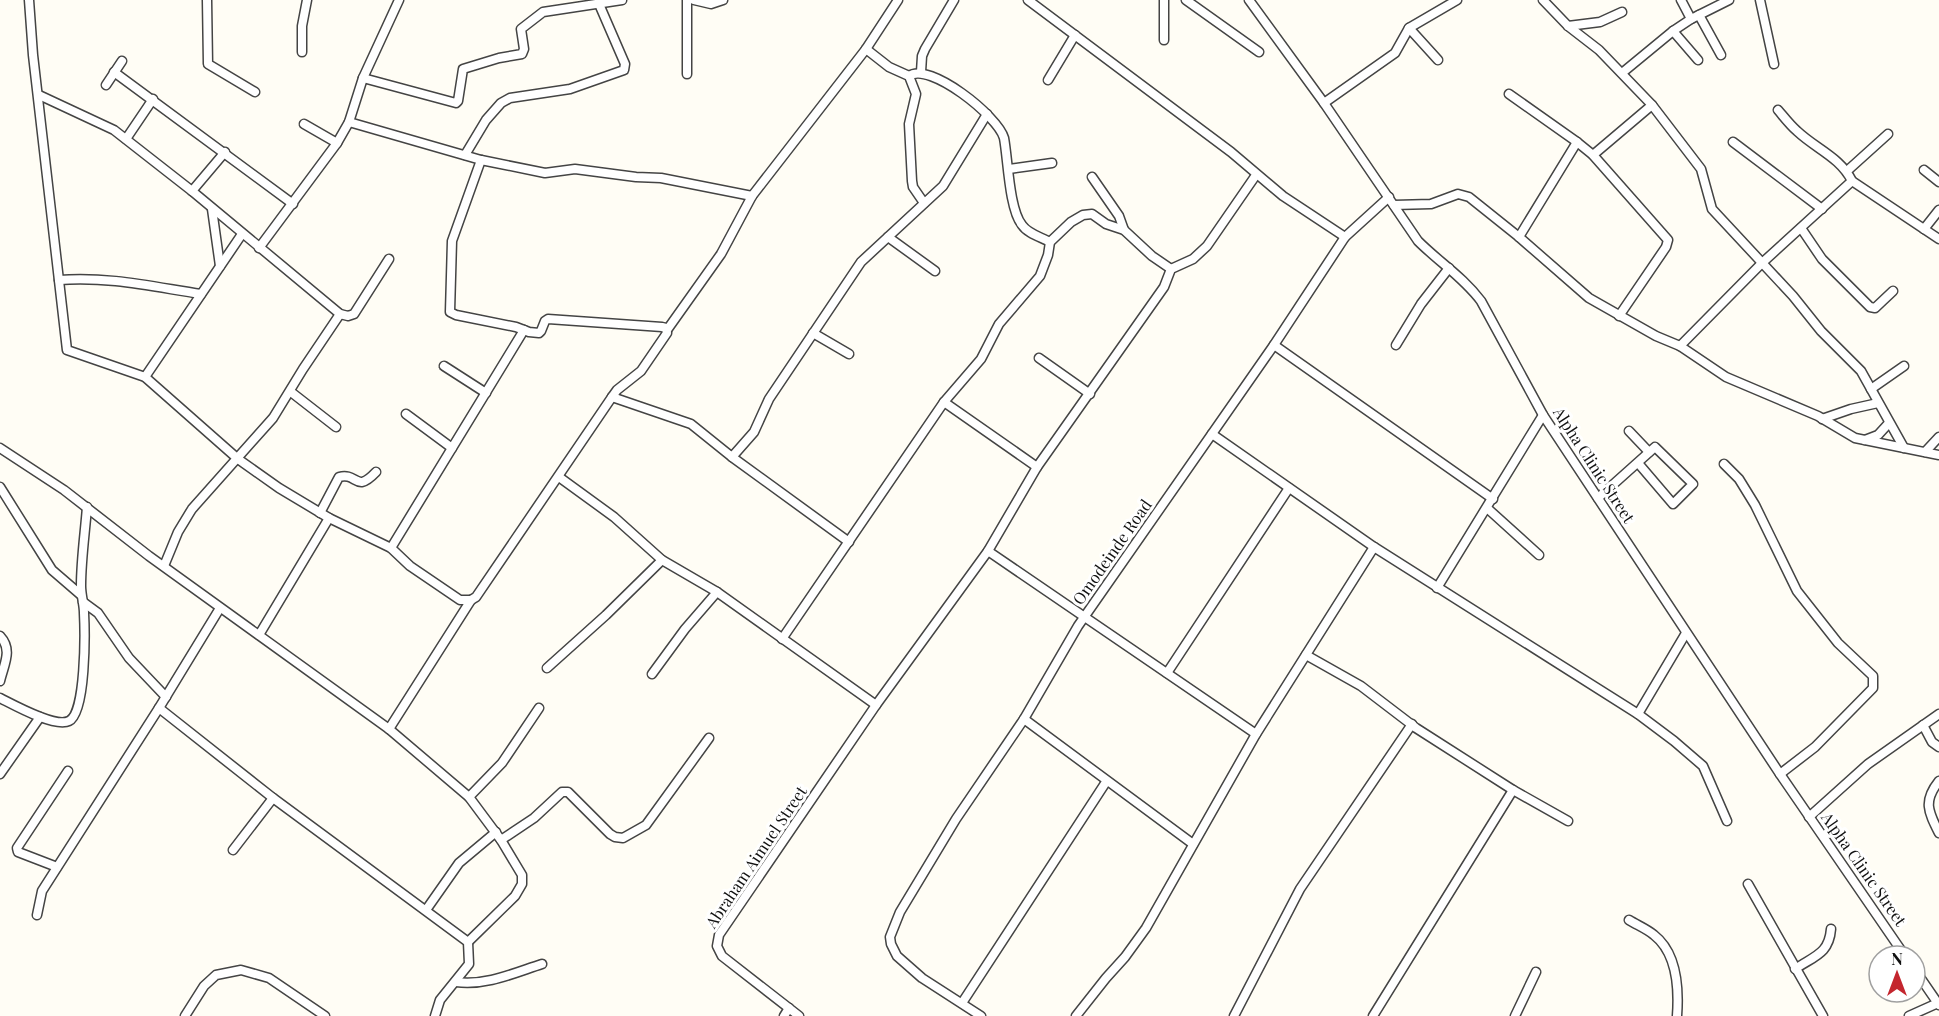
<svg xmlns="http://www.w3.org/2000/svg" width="1939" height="1016" font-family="'Playfair Display',serif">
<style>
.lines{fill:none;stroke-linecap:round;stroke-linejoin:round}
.minor-casing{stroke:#444;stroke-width:11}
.minor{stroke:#fff;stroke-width:8}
.labels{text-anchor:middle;stroke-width:6;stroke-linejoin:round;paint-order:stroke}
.street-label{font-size:16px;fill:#111;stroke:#fff}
</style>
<rect width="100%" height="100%" fill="#fffdf5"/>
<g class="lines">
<defs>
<g id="minor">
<polyline points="29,0 33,55 67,350 145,377 238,459 279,488 329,518 391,548 410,566 460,600 471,600"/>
<polyline points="207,0 208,64 255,92"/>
<polyline points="687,0 687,74"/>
<polyline points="694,0 711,4 723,0"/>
<polyline points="1028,0 1231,152 1283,196 1345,237"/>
<polyline points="1164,0 1164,40"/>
<polyline points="1186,0 1259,52"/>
<path d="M1249,0L1324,103L1418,241C1439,262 1463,277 1481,301L1543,415L1780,774L1905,956"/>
<polyline points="1543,0 1568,26 1599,50 1652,105 1701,169 1712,209 1793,296 1821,331 1861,371 1904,448"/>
<polyline points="1681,0 1691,19"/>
<polyline points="1760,0 1774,64"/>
<polyline points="1699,15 1721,55"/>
<polyline points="1568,26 1600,22 1622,12"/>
<polyline points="1409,28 1438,60"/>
<polyline points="1673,31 1698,60"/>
<polyline points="866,49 889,67 909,76 916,94 909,124 912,181 913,187 924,203"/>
<polyline points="302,52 302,26 307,0"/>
<polyline points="114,72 293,204"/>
<polyline points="921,72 922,56 925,49 954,0"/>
<polyline points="1622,73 1673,31 1691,19 1729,0"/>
<path d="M909,76C929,61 998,116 1004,138C1008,159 1009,209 1022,225C1028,234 1041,237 1050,242"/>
<polyline points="363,78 456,103 458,101 463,69 499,58 522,54 524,49 521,29 543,12 622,0"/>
<polyline points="1048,80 1075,35"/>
<polyline points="106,85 122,61"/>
<polyline points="1509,94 1577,142 1593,155 1668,240 1666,247 1619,316"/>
<polyline points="39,95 114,130 192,191 340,314 348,316 354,314 389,259"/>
<polyline points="1324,103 1395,53 1409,28 1457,0"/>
<path d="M1778,110C1784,117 1790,125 1797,131C1816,149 1840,157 1852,181L1939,239"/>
<polyline points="349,122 481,160 545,173 575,169 636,177 661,178 752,196"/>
<polyline points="304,124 337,143"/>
<polyline points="126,139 153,99"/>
<polyline points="1733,142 1822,209"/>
<polyline points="465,155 486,120 501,103 510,98 570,89 624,70 625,64 599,4"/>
<polyline points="1593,155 1652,105"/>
<polyline points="1009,169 1052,163"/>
<polyline points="1924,170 1939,182"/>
<polyline points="1847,171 1888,134"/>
<polyline points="1092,177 1119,216 1124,230"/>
<polyline points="192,191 225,152"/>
<polyline points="1394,205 1431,204 1458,194 1469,197 1519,237 1589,298 1656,336 1680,346 1726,377 1818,416 1855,438 1939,455"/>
<polyline points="212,209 220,266"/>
<polyline points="1801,228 1822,259 1870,307 1875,308 1893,291"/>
<polyline points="1924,229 1939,210"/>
<polyline points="888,237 935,271"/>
<polyline points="1519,237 1577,142"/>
<polyline points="259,248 337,143 349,122 363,78 399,0"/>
<path d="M59,280C108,276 154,287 201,294"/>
<polyline points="667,330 721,254 752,196 866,49 898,0"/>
<polyline points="813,333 849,354"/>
<polyline points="1274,345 1493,499"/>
<polyline points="1396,345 1421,304 1449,268"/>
<polyline points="1680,346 1762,263 1852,181"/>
<polyline points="1039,358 1090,394"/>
<polyline points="444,366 486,393"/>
<polyline points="145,377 242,234"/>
<polyline points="1871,389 1904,366"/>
<polyline points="291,392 336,427"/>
<polyline points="612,397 691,424 732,457 754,432 769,399 861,262 943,186 987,114"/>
<polyline points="944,402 1037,467"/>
<polyline points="406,414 452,448"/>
<polyline points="1822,419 1851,409 1878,403"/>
<polyline points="1629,431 1649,452"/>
<polyline points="1212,434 1374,547 1638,714 1674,741 1703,766 1727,821"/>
<polyline points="1865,440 1878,435 1889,423"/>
<polyline points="0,448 64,490 149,556 389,729 469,797 501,840 522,875 522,884 515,896 468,942"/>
<polyline points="1925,452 1939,437"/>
<polyline points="732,457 849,542"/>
<polyline points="1724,464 1739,479 1755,505 1797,591 1838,643 1873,676 1873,688 1815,747 1780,774"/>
<polyline points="559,477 614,517 662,560 717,592 876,705"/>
<polyline points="0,487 52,570 81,595"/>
<polyline points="1598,498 1655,447 1693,484 1673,504 1638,463"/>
<polyline points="1487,508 1539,555"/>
<path d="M320,513L339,477C358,472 355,494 376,472"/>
<polyline points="391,548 524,330"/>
<polyline points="988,551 1256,734"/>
<polyline points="164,566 178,532 192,509 273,418 303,369 340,314"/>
<polyline points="1437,588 1543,415"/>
<polyline points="83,602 98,613 129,658 166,697"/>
<polyline points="259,635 329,518"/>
<path d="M0,636C13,650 4,664 0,681"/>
<polyline points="782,639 944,402 981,359 999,324 1040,276 1048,255 1050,242 1071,222 1083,215 1092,214 1106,224 1124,230 1152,256 1171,269"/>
<polyline points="1306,655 1361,686 1416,728 1513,790 1568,821"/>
<polyline points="547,668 606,615 662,560"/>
<polyline points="1167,673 1289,488"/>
<polyline points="652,674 685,629 717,592"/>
<path d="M0,698C14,705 55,728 69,721C86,713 85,632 84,613C84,604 81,595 81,586C81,560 85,533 87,507"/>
<polyline points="159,708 273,798 468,942 469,964 440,1000 435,1016"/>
<polyline points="1638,714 1686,633"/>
<polyline points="1024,719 1193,844"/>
<polyline points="1923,725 1932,742 1939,747"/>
<polyline points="389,729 471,600 476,597 612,397 617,390 641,371 667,333 666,328 662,327 548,319 545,321 541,331 539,333 529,332 516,327 456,315 450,312 452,241 481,160"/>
<polyline points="0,774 40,717"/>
<path d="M1939,781C1923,801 1928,811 1939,833"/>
<polyline points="469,797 502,763 539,708"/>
<polyline points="1809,817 1868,764 1939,714"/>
<polyline points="501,840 534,818 562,792 568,792 610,834 615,837 623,838 646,825 709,738"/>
<polyline points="233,850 273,798"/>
<polyline points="57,867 18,852 17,848 68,771"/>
<polyline points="1748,884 1823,1016"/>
<polyline points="426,910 459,863 496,832"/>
<polyline points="37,915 42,891 159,708 220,608"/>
<path d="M1629,920C1637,925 1647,929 1654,935C1677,953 1679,989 1677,1016"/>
<path d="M1795,969C1814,956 1829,954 1831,929"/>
<polyline points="1915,970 1939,1005"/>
<path d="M456,982C486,986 514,973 542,964"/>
<polyline points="962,1003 1106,782"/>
<polyline points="185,1016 204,986 216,975 241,970 269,978 325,1016"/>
<polyline points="784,1016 789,1008"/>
<polyline points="799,1016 722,956 717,946 719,935 876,705 988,551 1037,467 1164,287 1171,269 1193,259 1207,246 1256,175"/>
<polyline points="981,1016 922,978 897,956 891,944 890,937 900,912 956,819 1024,719 1078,626 1274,345 1345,237 1389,197"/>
<polyline points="1076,1016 1106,978 1125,957 1146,928 1256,734 1374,547"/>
<polyline points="1234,1016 1300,889 1412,724"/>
<polyline points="1373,1016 1513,790"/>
<polyline points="1515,1016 1536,972"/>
<polyline points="1909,1016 1938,1003"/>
</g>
</defs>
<use href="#minor" class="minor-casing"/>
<use href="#minor" class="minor"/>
</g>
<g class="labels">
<g class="street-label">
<text transform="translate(1594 465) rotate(57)" y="6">Alpha Clinic Street</text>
<text transform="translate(1112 552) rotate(-55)" y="6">Omodeinde Road</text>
<text transform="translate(756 857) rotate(-56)" y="6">Abraham Aimuel Street</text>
<text transform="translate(1864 869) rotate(55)" y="6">Alpha Clinic Street</text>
</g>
</g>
<g transform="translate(1897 974)"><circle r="28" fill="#ffffff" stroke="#a0a0a0" stroke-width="1.5"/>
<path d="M0-4.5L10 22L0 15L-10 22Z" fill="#c4262e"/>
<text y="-9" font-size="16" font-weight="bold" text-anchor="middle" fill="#111111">N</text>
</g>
</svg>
